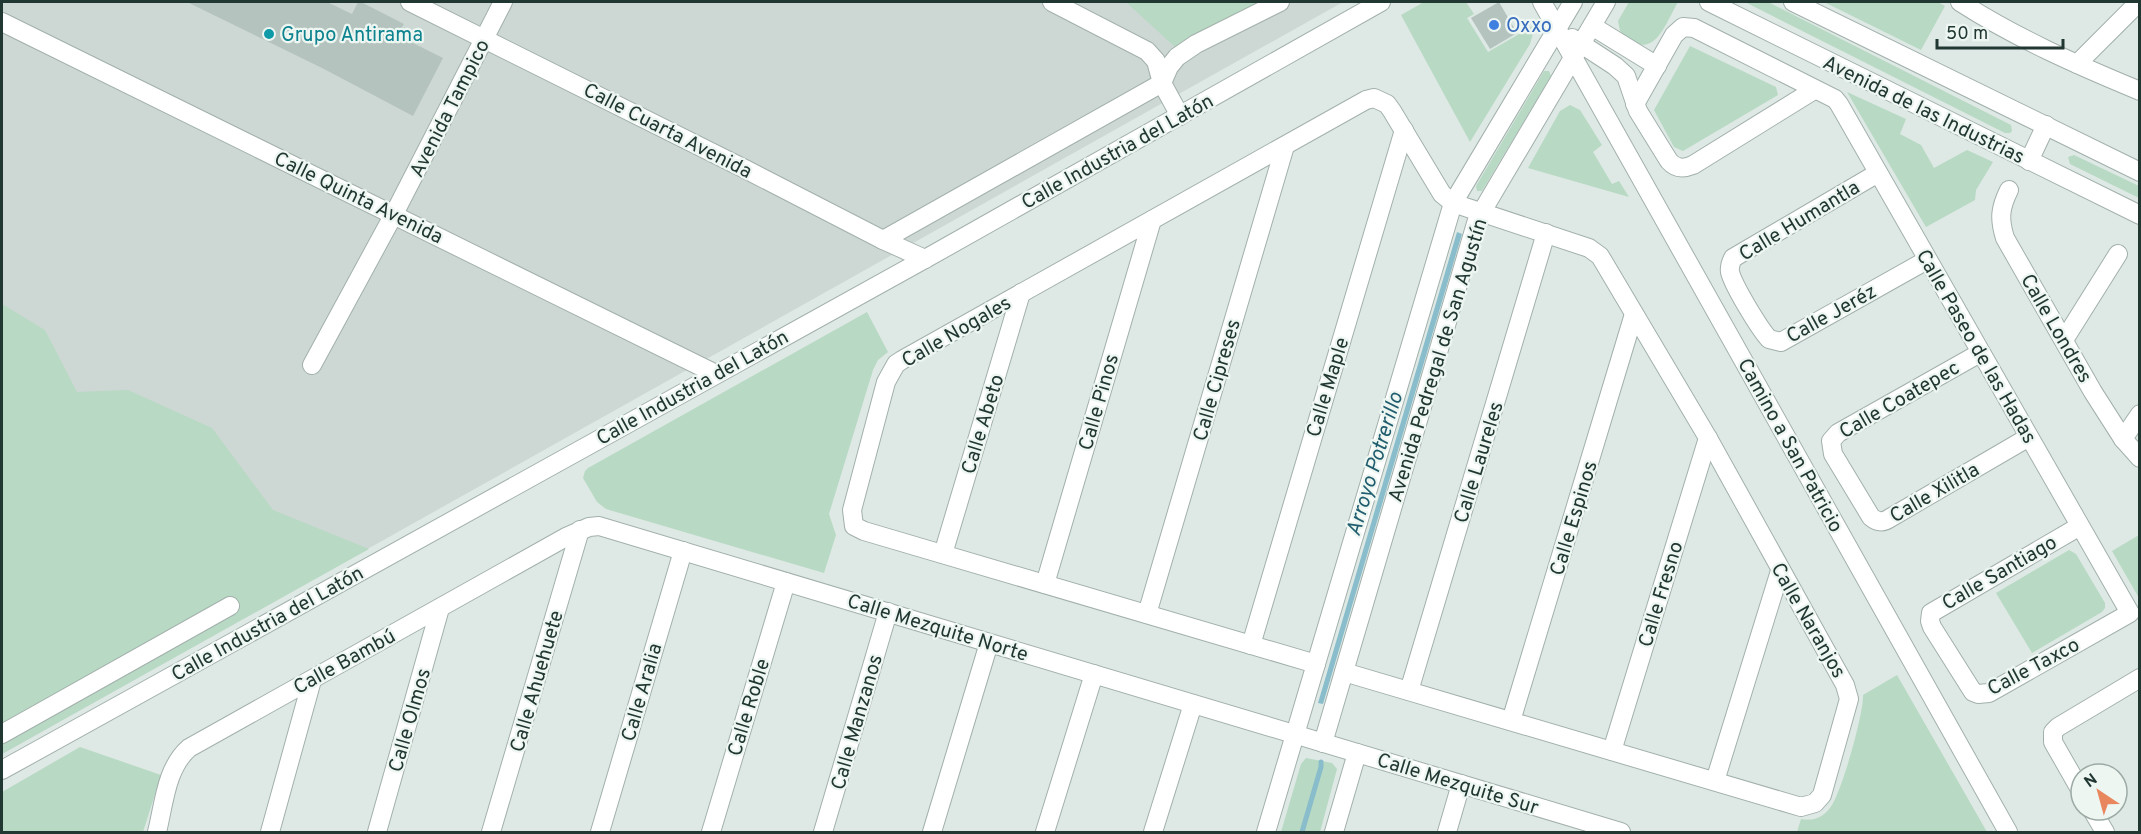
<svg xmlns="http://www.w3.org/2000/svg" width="2141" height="834" font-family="Overpass,sans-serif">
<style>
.built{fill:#cdd8d4}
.green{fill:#b8d9c3}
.water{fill:#89bdcb}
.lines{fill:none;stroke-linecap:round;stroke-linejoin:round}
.stream{stroke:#89bdcb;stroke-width:5}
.building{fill:#b4c3be}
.minor-casing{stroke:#a2b0ac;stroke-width:20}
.minor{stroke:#fff;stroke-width:18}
.shop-dot{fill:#3f7fe0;stroke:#eef6f2;stroke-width:2}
.culture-dot{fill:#0f9aa8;stroke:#eef6f2;stroke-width:2}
.labels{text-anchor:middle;stroke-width:4.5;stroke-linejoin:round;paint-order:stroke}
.shop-label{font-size:20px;fill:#366cbe;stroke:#eef6f2;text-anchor:start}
.culture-label{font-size:20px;fill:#0d838f;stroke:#eef6f2;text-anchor:start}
.street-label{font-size:20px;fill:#213732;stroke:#eef6f2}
.water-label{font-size:21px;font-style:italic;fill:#205d6e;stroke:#eef6f2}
</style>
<rect width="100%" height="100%" fill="#dee9e5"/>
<polygon class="built" points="2,2 1343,2 2,754"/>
<g class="green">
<polygon points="1126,2 1267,2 1175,47"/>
<polygon points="1424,2 1466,2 1474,14 1467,18 1488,52 1533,26 1534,30 1530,44 1470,142 1401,15"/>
<path d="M1629,2H1678C1663,28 1653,65 1620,31L1618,21Z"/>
<polygon points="1745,2 1768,2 2011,125 2012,131 2010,133 2005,133"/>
<polygon points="1824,2 1938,2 1945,6 1921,50"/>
<polygon points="1690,46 1776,87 1778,95 1683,151 1674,147 1654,110"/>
<polygon points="1544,71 1549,71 1551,76 1482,191 1477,191 1476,186"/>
<polygon points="1847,92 1906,119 1900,134 1921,145 1934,168 1967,150 1993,162 1976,190 1975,200 1926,227"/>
<polygon points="1570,105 1580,110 1602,145 1593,152 1612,184 1619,181 1629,197 1528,168 1560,111"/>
<polygon points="2074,155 2139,186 2139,198 2070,164 2068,157"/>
<polygon points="2,304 45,330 77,392 128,390 212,428 273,510 369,549 2,754"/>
<polygon points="867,312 888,352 878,360 873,370 829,514 836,535 824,573 606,509 597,502 583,478 585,471 588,468"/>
<polygon points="2139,535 2139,598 2112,551"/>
<polygon points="2069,550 2076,554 2105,603 2105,608 2102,612 2032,653 1996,593"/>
<path d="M1897,675L1987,832H1797L1801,819C1814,821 1822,818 1830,808C1841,795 1864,713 1863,695Z"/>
<polygon points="80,747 161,775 143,832 2,832 2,792"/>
<polygon points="1306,758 1332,763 1337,769 1320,832 1281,832 1301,764"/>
</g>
<polygon class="water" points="1457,232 1462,234 1323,704 1318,703"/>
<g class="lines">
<polyline class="stream" points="1302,832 1321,767 1321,762"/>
</g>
<g class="building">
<polygon points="187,2 327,2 352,14 358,2 361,2 404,24 397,35 443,58 413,116 324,69"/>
<polygon points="1499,2 1517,33 1490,49 1471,18"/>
</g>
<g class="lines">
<defs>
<g id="minor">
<polyline points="410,2 745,169 883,240 925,259"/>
<polyline points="1052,2 1147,51 1156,61 1162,83 1180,116"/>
<polyline points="1542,2 2008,832"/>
<polyline points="1709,2 2140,215"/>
<polyline points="1793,2 2140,172"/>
<path d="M1960,2C2016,38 2077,65 2140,91"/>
<polyline points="2,22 716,374"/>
<polyline points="1592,26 1657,66"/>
<path d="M1572,38L1615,66L1626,76L1638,111L1669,161C1676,169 1683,169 1693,165L1814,90"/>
<polyline points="2077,64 2139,2"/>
<polyline points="1162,83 1169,67 1177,57 1196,44 1280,2"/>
<polyline points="1635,104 1674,35 1683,27 1694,28 1835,99 1839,104 2130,613 1989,693 1978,694 1973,692 1932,627 1930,621 1931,613 2080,526"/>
<polyline points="2029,161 2046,125"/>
<path d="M1878,173L1733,258C1731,262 1729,266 1730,272C1733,285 1759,328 1769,339L1781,342L1927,260"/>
<path d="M2009,190C2000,208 1999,219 2005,238L2093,392L2123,439L2140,458"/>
<polyline points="883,240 1162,83"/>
<polyline points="2064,340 2118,254"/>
<path d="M1980,353L1838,433L1831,441L1833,454L1871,517C1877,522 1883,523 1890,518L2029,437"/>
<polyline points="312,365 394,214 503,2"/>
<polyline points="2123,439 2140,414"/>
<polyline points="943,554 1021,293"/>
<polyline points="1045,584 1152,220"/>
<polyline points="1147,614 1285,146"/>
<polyline points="1251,645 1404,130"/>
<polyline points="1316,664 864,531 854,526 852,510 886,382 896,364 902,360 1366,100 1374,98 1387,104 1392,111 1442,194 1453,203 1589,248 1600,256 1708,438 1845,685 1849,699 1822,795 1815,803 1801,807 1344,672"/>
<polyline points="1409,691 1546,233"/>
<polyline points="1511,721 1634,314"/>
<polyline points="2,734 230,606"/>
<polyline points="1323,743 1477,220 1606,2"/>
<polyline points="1612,751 1708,438"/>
<polyline points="2,770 925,259 1381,2"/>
<polyline points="1715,781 1780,571"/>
<polyline points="2081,791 2053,742 2053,732 2058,727 2140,678"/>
<polyline points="2092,810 2105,832"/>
<path d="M157,832C164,804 166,768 189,748L566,537L589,527L599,526L1621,832"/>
<polyline points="270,832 312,680"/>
<polyline points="377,832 440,608"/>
<polyline points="491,832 580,530"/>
<polyline points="600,832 683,551"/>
<polyline points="711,832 786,582"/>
<polyline points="823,832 888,612"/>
<polyline points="932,832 989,643"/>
<polyline points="1045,832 1094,674"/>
<polyline points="1153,832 1193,704"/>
<polyline points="1266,832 1453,203 1573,2"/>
<polyline points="1334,832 1357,753"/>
<polyline points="1447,832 1461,784"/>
</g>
</defs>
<use href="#minor" class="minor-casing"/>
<use href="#minor" class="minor"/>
</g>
<circle class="shop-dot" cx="1494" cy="25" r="6"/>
<circle class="culture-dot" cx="269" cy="34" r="6"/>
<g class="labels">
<g class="shop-label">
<text x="1506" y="32">Oxxo</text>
</g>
<g class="culture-label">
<text x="281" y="41">Grupo Antirama</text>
</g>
<g class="street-label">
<text transform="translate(449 108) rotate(-63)" y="7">Avenida Tampico</text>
<text transform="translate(1924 109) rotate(26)" y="7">Avenida de las Industrias</text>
<text transform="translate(668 130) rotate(27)" y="7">Calle Cuarta Avenida</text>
<text transform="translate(1117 151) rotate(-29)" y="7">Calle Industria del Latón</text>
<text transform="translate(359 197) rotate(26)" y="7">Calle Quinta Avenida</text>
<text transform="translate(1799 220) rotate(-31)" y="7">Calle Humantla</text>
<text transform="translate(1831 313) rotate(-29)" y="7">Calle Jeréz</text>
<text transform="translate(2057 328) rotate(60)" y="7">Calle Londres</text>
<text transform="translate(956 331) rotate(-30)" y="7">Calle Nogales</text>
<text transform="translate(1977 346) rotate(60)" y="7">Calle Paseo de las Hadas</text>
<text transform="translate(1437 360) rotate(-73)" y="7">Avenida Pedregal de San Agustín</text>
<text transform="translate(1216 380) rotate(-74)" y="7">Calle Cipreses</text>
<text transform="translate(692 387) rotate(-29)" y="7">Calle Industria del Latón</text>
<text transform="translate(1327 387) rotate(-73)" y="7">Calle Maple</text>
<text transform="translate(1899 399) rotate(-30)" y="7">Calle Coatepec</text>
<text transform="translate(1098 402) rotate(-74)" y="7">Calle Pinos</text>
<text transform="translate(982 424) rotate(-73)" y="7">Calle Abeto</text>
<text transform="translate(1791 445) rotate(61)" y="7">Camino a San Patricio</text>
<text transform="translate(1478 462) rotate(-73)" y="7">Calle Laureles</text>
<text transform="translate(1934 492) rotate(-30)" y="7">Calle Xilitla</text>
<text transform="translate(1573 518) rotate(-73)" y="7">Calle Espinos</text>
<text transform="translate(1999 572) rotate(-30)" y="7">Calle Santiago</text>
<text transform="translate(1660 594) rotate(-73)" y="7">Calle Fresno</text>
<text transform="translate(1809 620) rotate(60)" y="7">Calle Naranjos</text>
<text transform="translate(267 623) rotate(-29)" y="7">Calle Industria del Latón</text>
<text transform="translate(938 627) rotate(17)" y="7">Calle Mezquite Norte</text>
<text transform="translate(344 661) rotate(-29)" y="7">Calle Bambú</text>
<text transform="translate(2033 666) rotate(-28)" y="7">Calle Taxco</text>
<text transform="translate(536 681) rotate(-74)" y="7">Calle Ahuehuete</text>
<text transform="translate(641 692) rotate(-74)" y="7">Calle Aralia</text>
<text transform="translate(748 707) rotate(-73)" y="7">Calle Roble</text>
<text transform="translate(409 720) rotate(-74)" y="7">Calle Olmos</text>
<text transform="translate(856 722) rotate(-74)" y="7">Calle Manzanos</text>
<text transform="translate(1458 783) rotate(17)" y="7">Calle Mezquite Sur</text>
</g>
<g class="water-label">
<text transform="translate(1374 464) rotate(-73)" y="7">Arroyo Potrerillo</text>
</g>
</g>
<rect width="2141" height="834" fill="none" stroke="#213732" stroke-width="6"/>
<g transform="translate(2099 792) rotate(324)"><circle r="28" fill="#eef6f2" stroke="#9caaa5" stroke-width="1.5"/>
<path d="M0-4.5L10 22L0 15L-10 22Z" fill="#e8875d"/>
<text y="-9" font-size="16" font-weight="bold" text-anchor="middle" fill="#213732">N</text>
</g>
<path d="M1937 39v9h126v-9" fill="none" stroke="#213732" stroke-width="3"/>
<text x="1946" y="39" font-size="18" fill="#213732" stroke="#eef6f2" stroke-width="4.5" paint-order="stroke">50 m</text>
</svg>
